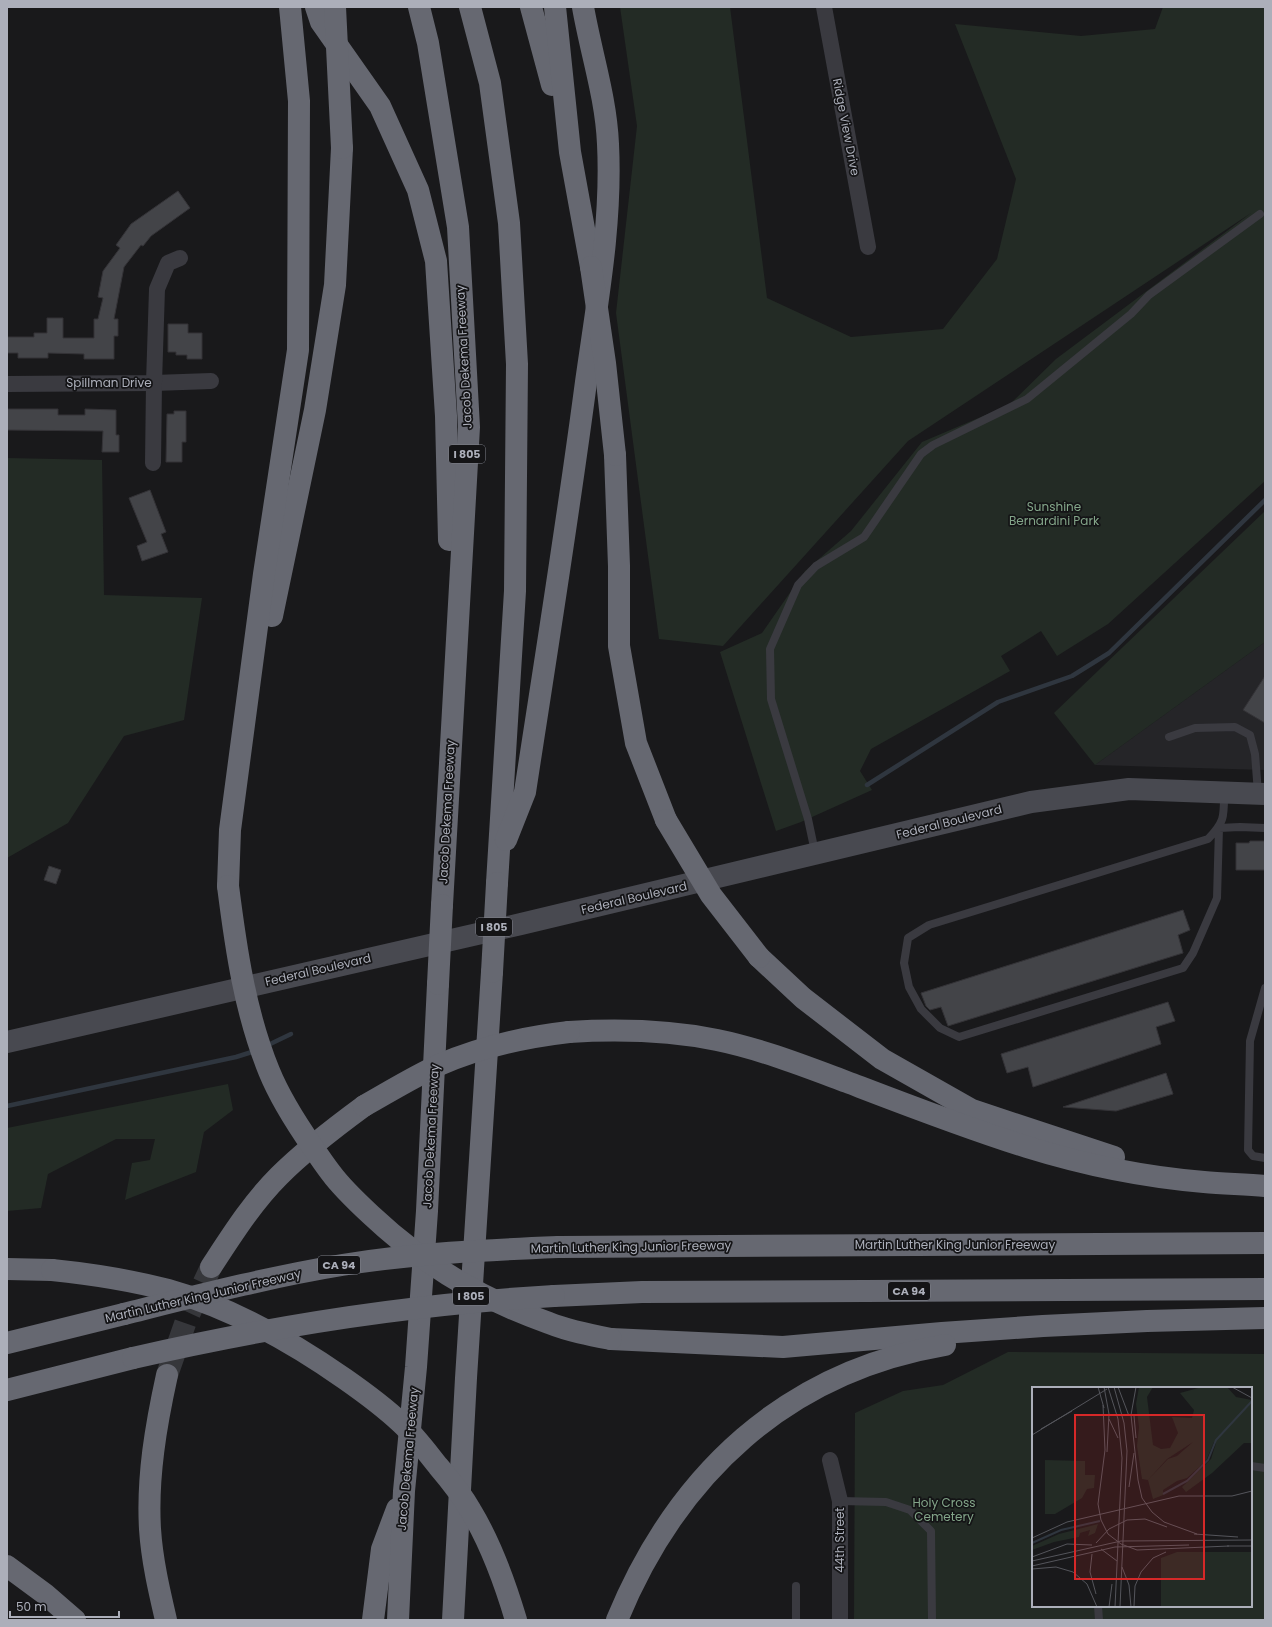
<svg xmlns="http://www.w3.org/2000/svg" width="1272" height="1627" font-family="Poppins,sans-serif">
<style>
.built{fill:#252528}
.green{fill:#232b25;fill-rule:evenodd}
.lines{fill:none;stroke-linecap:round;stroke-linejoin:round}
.stream{stroke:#2f363f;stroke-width:4.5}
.building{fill:#434448;stroke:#343337}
.highway-tunnel{stroke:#36373b;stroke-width:22;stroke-dasharray:22 11;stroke-linecap:butt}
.lane{stroke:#3a3a40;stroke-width:8}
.street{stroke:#3a3a40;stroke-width:16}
.secondary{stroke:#484950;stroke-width:22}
.highway{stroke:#666871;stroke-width:22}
.highway-bridge{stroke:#666871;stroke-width:22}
.labels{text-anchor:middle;stroke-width:3.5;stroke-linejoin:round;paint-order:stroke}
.shield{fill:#141416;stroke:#7e8089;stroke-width:1}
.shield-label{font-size:11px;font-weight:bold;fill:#acafba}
.street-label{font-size:12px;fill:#acafba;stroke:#141416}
.park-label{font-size:12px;fill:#83a589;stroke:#141416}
.inset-river{fill:none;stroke:#2f363f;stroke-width:2}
.inset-road{fill:none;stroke:#54555b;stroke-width:1}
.view{fill:#d62828;fill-opacity:0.15;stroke:#d62828;stroke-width:2}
.inset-edge{fill:none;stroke:#acafba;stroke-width:2}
</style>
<rect width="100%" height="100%" fill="#19191b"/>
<polygon class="built" points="1265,642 1265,770 1095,765"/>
<g class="green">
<polygon points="620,7 730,7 767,298 851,337 943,329 997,259 1016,179 955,24 1081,36 1155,29 1163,7 1265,7 1265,481 1108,624 1057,656 1041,631 1001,656 1010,671 871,749 860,771 872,790 801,822 776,831 720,652 762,633 805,571 851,531 922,442 1009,405 1056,359 1251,213 908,441 723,646 659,639 616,313 637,126"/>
<polygon points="7,458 102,460 104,595 202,598 184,720 124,736 68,823 7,858"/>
<polygon points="1265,511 1265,642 1095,765 1054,713"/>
<polygon points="228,1084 233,1110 204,1132 196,1172 125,1200 132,1163 150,1160 155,1139 116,1139 48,1174 41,1208 7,1211 7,1128"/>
<path d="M1008,1352L1265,1354V1620H854L855,1413L903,1391L943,1385ZM1033,1388H1251V1606H1033Z"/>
</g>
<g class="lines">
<g class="stream">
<polyline points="867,785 998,702 1072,676 1109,653 1265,500"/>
<polyline points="266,1046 291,1034"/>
<polyline points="7,1106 236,1057 255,1051"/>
</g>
</g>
<g class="building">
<polygon points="178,191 190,208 151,236 143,246 141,245 124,267 114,319 118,319 118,336 114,336 114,359 84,359 84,354 48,353 48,358 18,358 18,353 7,353 7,337 34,337 34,333 47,333 47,318 63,318 63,338 94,338 94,319 98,319 103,298 98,297 103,271 120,248 116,245 131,224"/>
<polygon points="168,324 188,324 188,333 202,333 202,359 187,359 187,355 176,355 176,352 168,352"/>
<polygon points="7,409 58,409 58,415 85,415 85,409 116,410 116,435 119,435 119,452 102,452 103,431 7,430"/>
<polygon points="174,411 186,411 186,442 182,442 182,462 166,462 167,414 174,414"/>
<polygon points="150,490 166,532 161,534 168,552 142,561 137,546 147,542 129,498"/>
<polygon points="1265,676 1265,723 1243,710"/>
<polygon points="1250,841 1265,841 1265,870 1236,870 1236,843 1249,843"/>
<polygon points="49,866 61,870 56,884 44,880"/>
<polygon points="1183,910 1190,930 1178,935 1183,953 948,1026 941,1007 930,1010 926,1006 921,993"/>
<polygon points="1168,1002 1175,1021 1156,1027 1161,1044 1033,1087 1028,1067 1007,1073 1001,1054"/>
<polygon points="1166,1073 1173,1094 1116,1111 1063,1107"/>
</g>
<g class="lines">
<polyline class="highway-tunnel" points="167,1375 186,1321 211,1267"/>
<g class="lane">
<polyline points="1169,737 1195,728 1235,727 1250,735 1255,754 1258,793"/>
<path d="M1224,793C1224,816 1225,822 1208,839L929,925L908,938L904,963L909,987L921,1009L940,1028L959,1037L1183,968L1193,953L1217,898L1219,828L1240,827L1265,828"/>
<polyline points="815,852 808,819 771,699 770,649 798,585 816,566 864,537 921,454 933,445 1027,399 1131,314 1149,295 1260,214"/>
<polyline points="1265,988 1250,1041 1248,1150 1253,1156 1265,1158"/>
<polyline points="1251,1466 1265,1468"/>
<polyline points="840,1501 886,1502 910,1510 931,1531 932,1620"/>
<polyline points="1098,1606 1099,1620"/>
<polyline points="796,1620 796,1586"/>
</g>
<g class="street">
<polyline points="824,7 868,247"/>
<polyline points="7,384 154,383 211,381"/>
<polyline points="153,463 154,383 157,289 168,263 180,258"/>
<polyline points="830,1460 840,1501 840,1620"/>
</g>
<polyline class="secondary" points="7,1042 521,924 1031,802 1129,789 1265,794"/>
<g class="highway">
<polyline points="316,7 321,22 380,106 418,190 436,261 446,416 449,540"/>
<polyline points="419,7 428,43 458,227 469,427 442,905"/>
<polyline points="470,7 490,83 509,223 517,364 515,591 497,883"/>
<polyline points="531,7 552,85"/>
<polyline points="555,7 570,152 591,267"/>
<polyline points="615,455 619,566 619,646 636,743 666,820"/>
<polyline points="272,616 315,410 335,285 342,148"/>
<path d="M506,840L525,792C546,655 568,519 586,382C597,303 612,224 608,144C606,97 591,53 583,7"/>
<polyline points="228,886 230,830 264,574 298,350 299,101 290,7"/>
<polyline points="759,957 803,998 882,1059 972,1110 1114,1157"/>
<path d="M569,1032C619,1029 668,1030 717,1040C761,1049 804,1066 847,1082C907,1105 966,1128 1027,1147C1085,1165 1144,1177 1204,1182C1224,1184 1245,1184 1265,1186"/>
<polyline points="559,1247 1265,1243"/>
<path d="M211,1267C232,1235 252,1203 279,1176C305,1150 334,1128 364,1106"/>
<polyline points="7,1269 52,1270"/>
<polyline points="554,1296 642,1292 1265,1289"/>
<polyline points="611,1339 783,1347 942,1333 1043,1326 1147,1321 1265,1318"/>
<polyline points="7,1343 124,1314"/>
<polyline points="7,1390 133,1358"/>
<polyline points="7,1566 45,1594 75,1620"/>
<path d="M166,1620C159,1590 152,1560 150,1529C147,1477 156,1425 167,1375"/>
<polyline points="373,1620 382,1549 397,1509"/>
<polyline points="398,1620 404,1491 416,1367 427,1211 438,984"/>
<polyline points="453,1620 466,1378 492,972"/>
<path d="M617,1620C677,1474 786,1372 945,1345"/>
</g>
<g class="highway-bridge">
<polyline points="335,7 342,148"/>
<polyline points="591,267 605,363 615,455"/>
<polyline points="666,820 711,895 759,957"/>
<path d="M228,886C236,949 245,1012 269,1071C280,1098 296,1123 312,1146C318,1155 324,1164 331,1173C342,1188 357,1202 371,1215C422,1263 482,1300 549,1323C569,1331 590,1335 611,1339"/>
<polyline points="492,972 497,883"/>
<polyline points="438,984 442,905"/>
<path d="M364,1106C389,1092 413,1077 439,1065C480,1047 526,1037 569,1032"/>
<path d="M52,1270C91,1274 130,1280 168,1290C232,1308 291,1341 345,1379C365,1393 384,1407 401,1423C415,1436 426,1451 438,1466C450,1480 462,1495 471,1511C491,1544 505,1583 516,1620"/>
<path d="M124,1314C196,1296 269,1277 342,1265C414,1253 487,1250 559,1247"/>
<path d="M133,1358C272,1326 412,1304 554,1296"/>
</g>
</g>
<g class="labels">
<g class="shield">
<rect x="449" y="445" width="36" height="18" rx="3"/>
<rect x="476" y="918" width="36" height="18" rx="3"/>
<rect x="318" y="1256" width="42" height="18" rx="3"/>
<rect x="888" y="1282" width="42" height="18" rx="3"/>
<rect x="453" y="1287" width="36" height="18" rx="3"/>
</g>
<g class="shield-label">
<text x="467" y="458">I 805</text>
<text x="494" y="931">I 805</text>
<text x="339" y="1269">CA 94</text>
<text x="909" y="1295">CA 94</text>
<text x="471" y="1300">I 805</text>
</g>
<g class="street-label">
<text transform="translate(846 127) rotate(79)" y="4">Ridge View Drive</text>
<text transform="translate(464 357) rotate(-93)" y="4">Jacob Dekema Freeway</text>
<text x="109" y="387">Spillman Drive</text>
<text transform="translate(447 812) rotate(-87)" y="4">Jacob Dekema Freeway</text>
<text transform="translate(949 822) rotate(-14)" y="4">Federal Boulevard</text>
<text transform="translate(634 898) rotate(-13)" y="4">Federal Boulevard</text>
<text transform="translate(318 970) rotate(-13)" y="4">Federal Boulevard</text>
<text transform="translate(431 1136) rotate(-87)" y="4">Jacob Dekema Freeway</text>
<text x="955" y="1249">Martin Luther King Junior Freeway</text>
<text transform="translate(631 1247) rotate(-1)" y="4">Martin Luther King Junior Freeway</text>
<text transform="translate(203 1296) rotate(-13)" y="4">Martin Luther King Junior Freeway</text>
<text transform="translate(408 1459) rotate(-85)" y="4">Jacob Dekema Freeway</text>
<text transform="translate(840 1540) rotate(-90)" y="4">44th Street</text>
</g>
<g class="park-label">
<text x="1054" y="511">Sunshine<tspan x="1054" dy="14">Bernardini Park</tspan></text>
<text x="944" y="1507">Holy Cross<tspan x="944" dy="14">Cemetery</tspan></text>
</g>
</g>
<g transform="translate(1032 1387)">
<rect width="220" height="220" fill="#19191b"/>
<path d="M107,0H121L115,10L121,58L129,62L138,61L146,46L140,30L160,31L162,23L148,6L170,0H195L204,10L220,13V56H212L180,86L154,105L150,100L179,72L184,56L182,55L174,74L155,91L145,94L131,103V108L121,112L116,93L110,92L105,59L107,40L104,17ZM161,55L145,69L136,72L116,93L135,72ZM13,73L53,74V88H63L62,101L55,102L50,111L23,127H13ZM66,137L63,146L56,149L58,143L48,146L47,150L22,155L0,163V159L27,147ZM145,165H220V220H129V171Z" fill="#232b25" fill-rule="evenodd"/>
<path class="inset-river" d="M131,107L155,94L176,73L184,53L220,14M0,156L29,143L68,134"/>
<path class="inset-road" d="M66,0L72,21M72,0L77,27L75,65M76,0L86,32L90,71L83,220M82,0L92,36L95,64L88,220M86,0L97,29M104,0L99,28L106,93L110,111L120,125L132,135L165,147M200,0L220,11M71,18L73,63L66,117L69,133L76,147L89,157L105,163L197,159M102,29L104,51M77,32L86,51M9,42L40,24M0,48L75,2M97,100L102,66M162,147L206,150M0,151L35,135L147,109H200L220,104M64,156L77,142L95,133L113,132L135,140M195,159H220M69,162L85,174M60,167L58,185L64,207M0,170L35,157L60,158M0,174L89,154L220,153M0,179L83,160L157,158M90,180L97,198L99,220M0,182L24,180L41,185L55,197L65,220M102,219L103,199L109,185L121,171L134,165M77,220L80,197"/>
<path class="view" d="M43,28H172V192H43Z"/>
<rect width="220" height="220" class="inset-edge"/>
</g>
<rect width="1272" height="1627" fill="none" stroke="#acafba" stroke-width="16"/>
<path d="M10 1611v6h109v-6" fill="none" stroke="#acafba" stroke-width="2"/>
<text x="16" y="1611" font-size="12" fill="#acafba" stroke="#141416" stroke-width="3" paint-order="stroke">50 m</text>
</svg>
